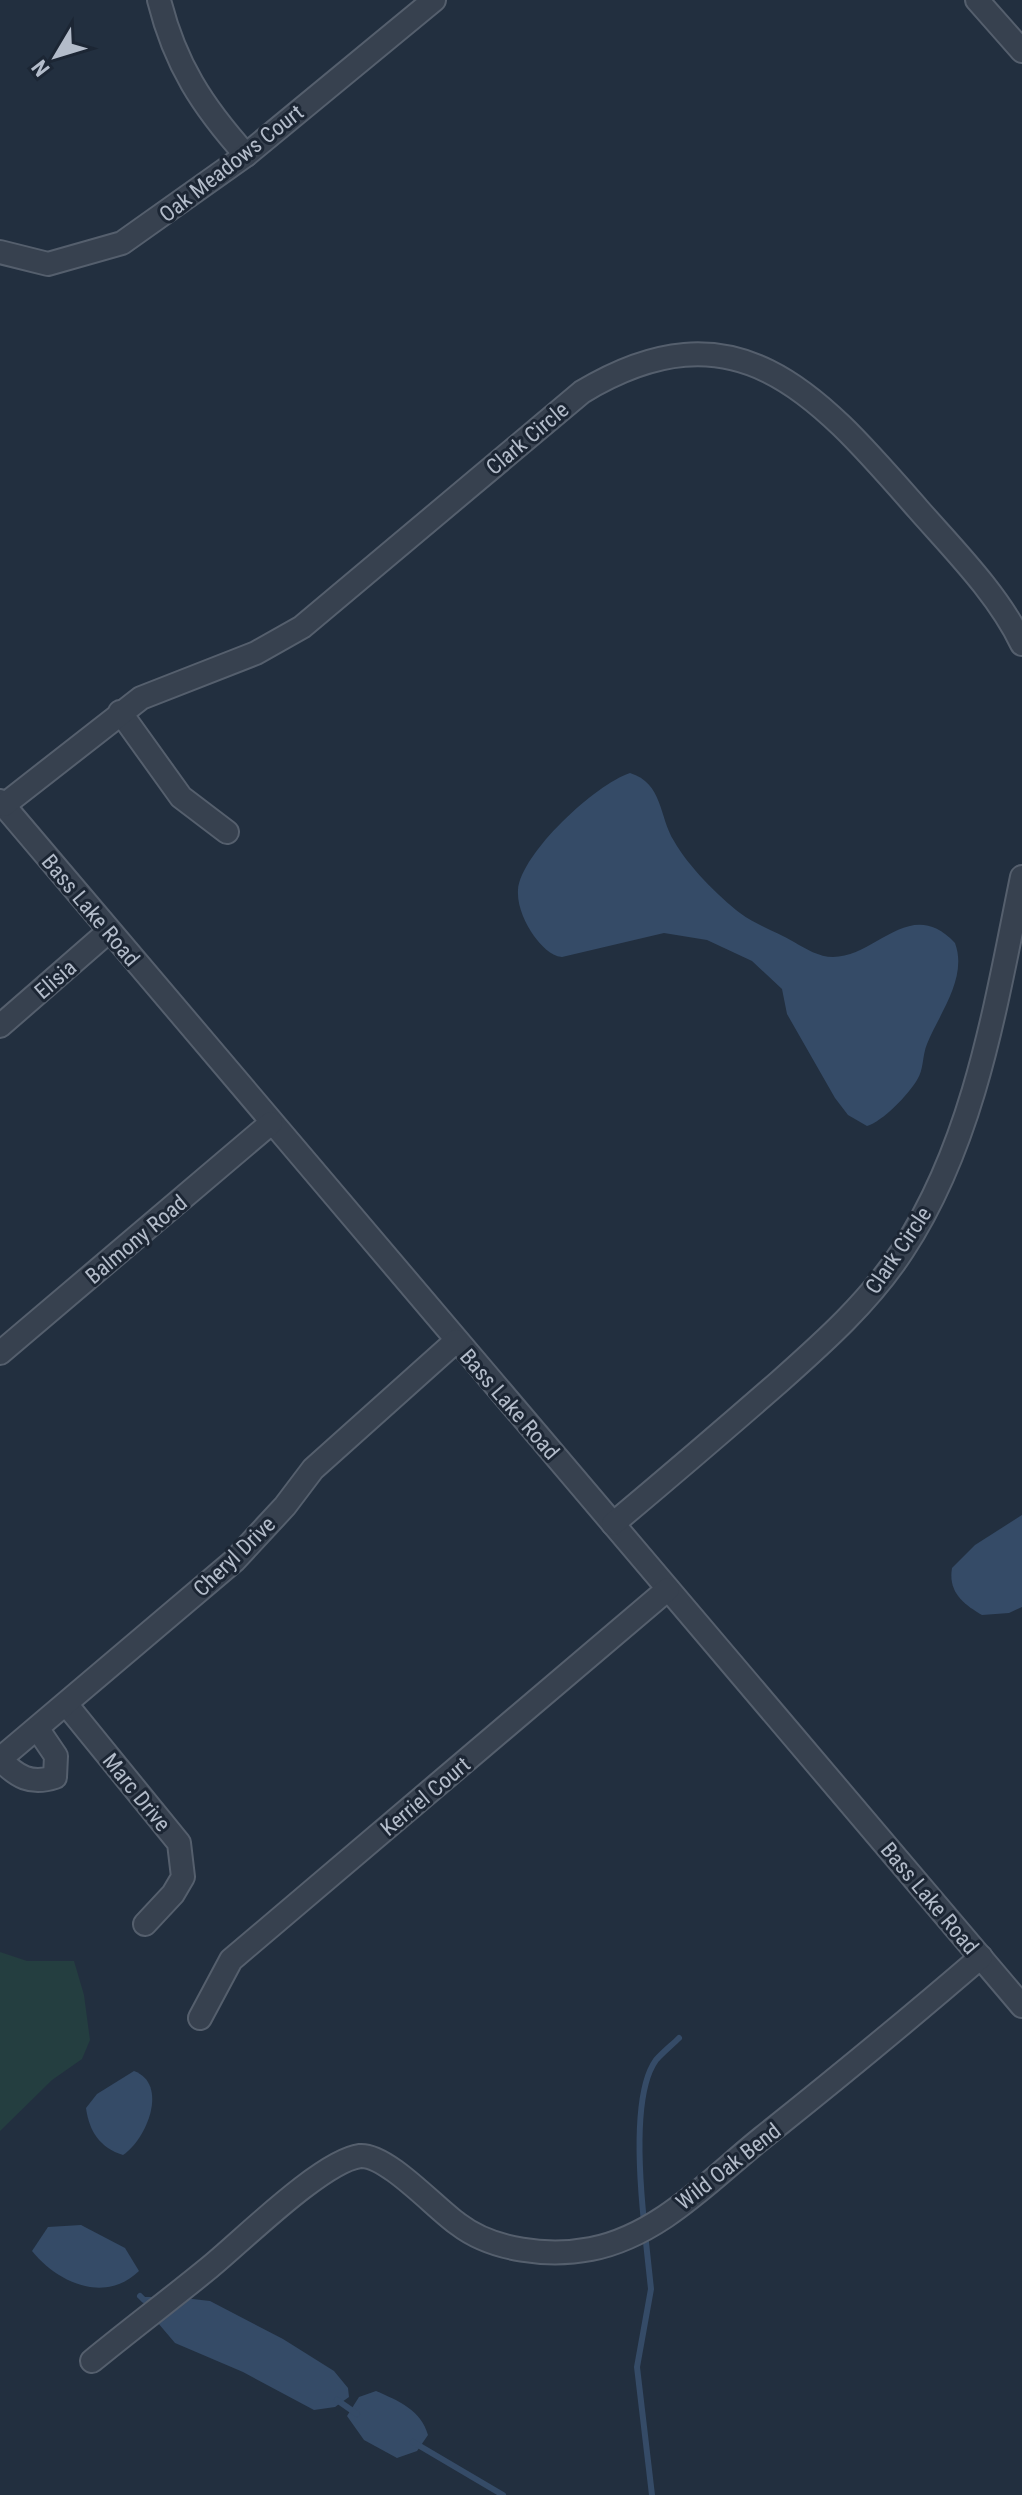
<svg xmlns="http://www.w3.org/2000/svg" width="1022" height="2495" font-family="'Roboto Condensed',sans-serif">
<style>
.green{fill:#243e40}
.water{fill:#354b67}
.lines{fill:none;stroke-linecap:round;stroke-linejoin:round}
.stream{stroke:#354b67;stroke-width:6}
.minor-casing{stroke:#555f6d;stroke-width:26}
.minor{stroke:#37414f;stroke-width:22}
.labels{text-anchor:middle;stroke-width:6;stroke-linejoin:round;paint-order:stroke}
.street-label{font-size:22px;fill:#b3bcca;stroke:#1c2634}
</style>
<rect width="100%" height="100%" fill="#222f3f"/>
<polygon class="green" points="0,1952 27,1961 74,1961 84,1995 90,2040 82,2059 52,2080 0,2131"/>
<g class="water">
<path d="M630,773C663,783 659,817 674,841C688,866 718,896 740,913C756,925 777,932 794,942C806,949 819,957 833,957C877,957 910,895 955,943C968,978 939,1014 927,1044C922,1056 924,1069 917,1080C909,1094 882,1122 867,1126L848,1115L835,1098L787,1014L782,989L752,961L707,940L664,933L562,957C550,956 541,945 534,936C525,923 517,906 518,890C521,853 596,784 630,773Z"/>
<path d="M1022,1515V1607L1009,1613L982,1615C963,1604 948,1592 952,1568L975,1545Z"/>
<path d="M134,2071C169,2084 147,2139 123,2155C100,2148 89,2131 86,2108L97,2094Z"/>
<path d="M81,2225L125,2248L139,2271C105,2304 58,2283 32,2251L48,2227Z"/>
<polygon points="184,2298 210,2301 283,2339 334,2371 348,2388 349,2397 335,2407 314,2410 243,2372 175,2343 158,2323 167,2309"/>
<path d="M376,2391C399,2401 421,2410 428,2435L417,2451L397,2458L364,2440L347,2416L359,2397Z"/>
</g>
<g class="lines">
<g class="stream">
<path d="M644,2222C640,2183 632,2093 656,2060C663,2052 672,2045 679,2038"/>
<polyline points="645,2233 651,2289 637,2367 652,2495"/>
<polyline points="140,2296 144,2300 156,2300"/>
<polyline points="337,2400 357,2414"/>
<polyline points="413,2442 503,2495"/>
</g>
<defs>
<g id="minor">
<path d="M159,0C175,64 202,106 246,155"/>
<polyline points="977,0 1022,51"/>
<polyline points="0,252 48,264 122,243 246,155 434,0"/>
<polyline points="120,712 181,797 227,832"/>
<polyline points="0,801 1022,2006"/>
<path d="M4,805L141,698L256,653L302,627L582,392C738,298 819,396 918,509C954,550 998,594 1022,644"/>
<polyline points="0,1026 109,931"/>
<polyline points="0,1353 271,1123"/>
<path d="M613,1524C669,1477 724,1430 779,1382C824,1342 870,1301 903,1250C975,1140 996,1003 1022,877"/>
<polyline points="66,1704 179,1843 183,1877 173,1894 145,1924"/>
<path d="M37,1728L56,1756L55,1777C31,1785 17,1777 0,1759L235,1560L285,1506L313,1469L456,1341"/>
<polyline points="200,2018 231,1960 668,1589"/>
<path d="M92,2361C131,2329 171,2299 210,2267C242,2241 322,2161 360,2156C387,2154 436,2209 458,2224C493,2251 549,2257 591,2249C659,2236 711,2179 762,2138C836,2079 909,2019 981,1957"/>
</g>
</defs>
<use href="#minor" class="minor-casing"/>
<use href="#minor" class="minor"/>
</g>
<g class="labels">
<g class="street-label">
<text transform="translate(231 163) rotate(-38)" y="8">Oak Meadows Court</text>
<text transform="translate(527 438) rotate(-40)" y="8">Clark Circle</text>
<text transform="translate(91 910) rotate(50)" y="8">Bass Lake Road</text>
<text transform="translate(55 979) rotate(-41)" y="8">Elisia</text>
<text transform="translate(136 1239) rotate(-40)" y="8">Balmony Road</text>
<text transform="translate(898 1250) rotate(-56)" y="8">Clark Circle</text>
<text transform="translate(510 1404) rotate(49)" y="8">Bass Lake Road</text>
<text transform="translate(234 1556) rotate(-44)" y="8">Cheryl Drive</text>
<text transform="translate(137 1792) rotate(51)" y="8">Marc Drive</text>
<text transform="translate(425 1796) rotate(-40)" y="8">Kerriel Court</text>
<text transform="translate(930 1898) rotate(50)" y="8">Bass Lake Road</text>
<text transform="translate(728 2166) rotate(-38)" y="8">Wild Oak Bend</text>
</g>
</g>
<g transform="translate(56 56) rotate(232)" stroke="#1c2634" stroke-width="6" paint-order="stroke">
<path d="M0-6L14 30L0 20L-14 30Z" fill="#b3bcca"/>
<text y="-12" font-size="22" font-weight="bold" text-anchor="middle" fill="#b3bcca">N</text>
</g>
</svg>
